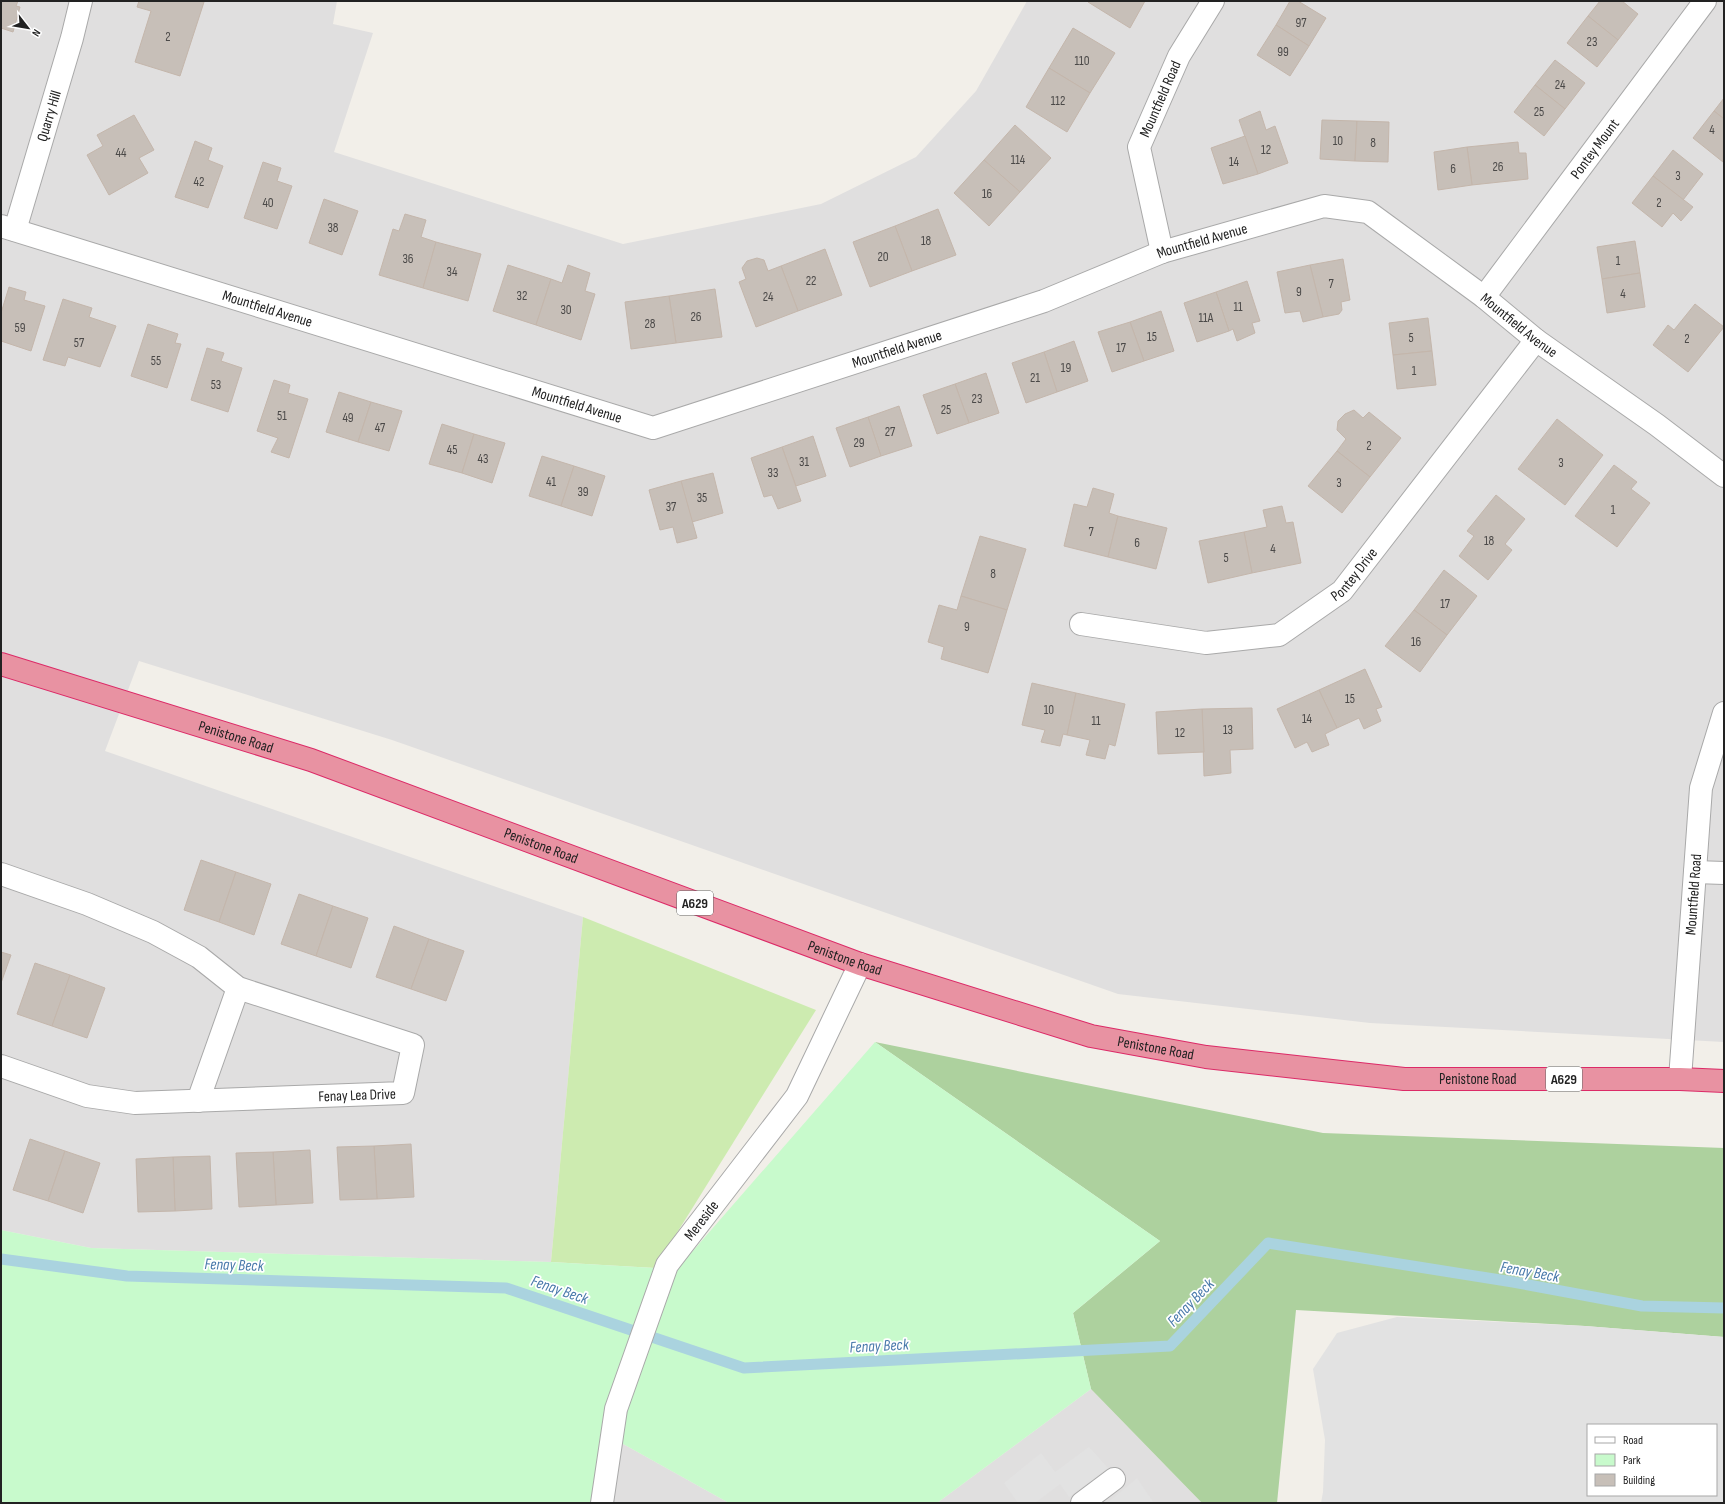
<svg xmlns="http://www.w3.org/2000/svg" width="1725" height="1504" font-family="'Sofia Sans Condensed',sans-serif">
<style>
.residential{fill:#e0dfdf}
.grass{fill:#cdebb0}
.forest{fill:#add19e}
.park{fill:#c8facc}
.parking{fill:#e2e2e2;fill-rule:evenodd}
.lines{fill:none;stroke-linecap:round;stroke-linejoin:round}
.stream{stroke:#aad3df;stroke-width:11}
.building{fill:#c7bfb8;stroke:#c4b6ab}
.minor-casing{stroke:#a9a9a9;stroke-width:24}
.highway-casing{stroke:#dc2a67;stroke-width:24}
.minor{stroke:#fff;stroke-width:22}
.highway{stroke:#e892a2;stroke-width:22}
.labels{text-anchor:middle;stroke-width:3.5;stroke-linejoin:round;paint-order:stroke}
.number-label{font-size:13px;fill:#4b4948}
.shield{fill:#fff;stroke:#646464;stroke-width:1}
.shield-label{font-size:14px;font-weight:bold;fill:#222}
.street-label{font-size:15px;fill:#222;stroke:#fff}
.water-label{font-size:16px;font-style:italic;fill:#4a7aab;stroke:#fff}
</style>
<rect width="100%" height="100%" fill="#f2efe9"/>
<g class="residential">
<polygon points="1,1 337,1 333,24 373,33 334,152 623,244 821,204 916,157 976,91 1027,1 1724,1 1724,1042 1370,1023 1118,994 392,740 139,661 105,751 583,917 551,1262 91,1248 1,1230"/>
<polygon points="1091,1389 1202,1503 937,1503"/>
<polygon points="616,1440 729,1503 608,1503"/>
</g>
<polygon class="grass" points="583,917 816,1010 655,1268 551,1262"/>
<polygon class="forest" points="875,1042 1323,1133 1724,1148 1724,1337 1585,1326 1296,1310 1277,1503 1202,1503 1091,1389 1073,1313 1160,1241"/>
<g class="park">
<polygon points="875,1042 1160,1241 1073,1313 1091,1389 937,1503 729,1503 616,1440 622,1412 678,1268"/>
<polygon points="1,1230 91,1248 551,1262 655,1268 593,1503 1,1503"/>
</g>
<g class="parking">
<path d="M1397,1317L1585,1326L1724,1337V1503H1321L1323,1492L1325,1440L1313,1369L1337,1333ZM1588,1425H1716V1495H1588Z"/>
<polygon points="1089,1447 1108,1468 1069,1497 1060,1484 1035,1503 1018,1503 1004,1483 1041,1453 1055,1472"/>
<polygon points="1137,1478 1154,1503 1107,1503"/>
</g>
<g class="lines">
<polyline class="stream" points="1,1259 127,1276 506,1288 744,1368 1170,1346 1268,1243 1513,1282 1642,1306 1724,1308"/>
</g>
<g class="building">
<polygon points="1,1 18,1 16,6 20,7 13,32 1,28"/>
<polygon points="139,1 199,1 204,2 180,76 135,62 151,11 137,7"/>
<polygon points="1089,1 1145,1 1130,28 1088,2"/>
<polygon points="1290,1 1298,1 1326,18 1309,46 1276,25"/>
<polygon points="1600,1 1622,1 1638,14 1618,40 1588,16"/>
<polygon points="1588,16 1618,40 1597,67 1567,43"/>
<polygon points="1276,25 1309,46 1290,76 1257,55"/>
<polygon points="1073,28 1115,53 1090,93 1049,68"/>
<polygon points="1555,60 1585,83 1565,109 1535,85"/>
<polygon points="1049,68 1090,93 1067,132 1026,107"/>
<polygon points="1535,85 1565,109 1544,136 1514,112"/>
<polygon points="1724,98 1724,119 1714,111"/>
<polygon points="1260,111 1266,130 1275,126 1288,163 1258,174 1239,120"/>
<polygon points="1714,111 1724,119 1723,162 1693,138"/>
<polygon points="134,115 154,150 139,158 148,173 109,195 87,155 103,146 97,135"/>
<polygon points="1322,120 1357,121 1355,161 1320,159"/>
<polygon points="1357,121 1389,122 1388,162 1355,161"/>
<polygon points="1015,125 1051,158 1020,192 984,160"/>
<polygon points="1245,136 1258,174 1223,184 1211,148"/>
<polygon points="195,141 212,148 208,160 223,166 208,208 175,197"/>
<polygon points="1518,142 1519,153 1526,153 1528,179 1472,185 1467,147"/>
<polygon points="1467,147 1472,185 1438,190 1434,152"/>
<polygon points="1673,150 1703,174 1683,200 1653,176"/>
<polygon points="984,160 1020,192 989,226 954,193"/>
<polygon points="263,162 281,168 277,181 292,186 277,229 244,218"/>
<polygon points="1653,176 1693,207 1681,221 1673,213 1662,227 1632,203"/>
<polygon points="324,199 358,211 342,255 309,243"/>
<polygon points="938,209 956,255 912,271 895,226"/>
<polygon points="405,214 426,220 421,237 436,242 423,288 379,275 393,229 399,231"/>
<polygon points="895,226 912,271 870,287 853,242"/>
<polygon points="1635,241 1640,273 1602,279 1597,247"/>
<polygon points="436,242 481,254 468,301 423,288"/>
<polygon points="825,249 842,295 798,311 781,266"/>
<polygon points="757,258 764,260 768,271 781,266 798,311 756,327 739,282 746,279 742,268 747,261"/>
<polygon points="1343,259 1350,300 1341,302 1342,310 1339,314 1323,317 1310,265"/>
<polygon points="508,265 551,279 536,325 493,311"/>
<polygon points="568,265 590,273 585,291 595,294 581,340 536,325 551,279 562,283"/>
<polygon points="1310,265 1323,317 1303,322 1300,311 1285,313 1277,272"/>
<polygon points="1640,273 1645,307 1607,313 1602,279"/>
<polygon points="1247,281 1260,321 1252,323 1255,333 1237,341 1233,329 1229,331 1216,292"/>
<polygon points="9,287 26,292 24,300 45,306 31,351 1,341 1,313"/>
<polygon points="715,289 722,337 676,343 669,296"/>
<polygon points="1216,292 1229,331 1197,342 1184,303"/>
<polygon points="669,296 676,343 631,349 625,302"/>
<polygon points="63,299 92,308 89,317 116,326 100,367 68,357 65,366 43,360"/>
<polygon points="1695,304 1724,327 1688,372 1653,345 1668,325 1674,330"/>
<polygon points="1161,311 1174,351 1144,361 1130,322"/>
<polygon points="1428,318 1432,351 1393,355 1389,323"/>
<polygon points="1130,322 1144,361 1112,372 1098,332"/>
<polygon points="148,324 178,334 175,343 181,344 167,388 131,376"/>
<polygon points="1074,341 1088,381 1057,392 1044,352"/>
<polygon points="207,348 224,353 221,361 242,368 228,412 191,400"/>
<polygon points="1432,351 1436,385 1397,389 1393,355"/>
<polygon points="1044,352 1057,392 1026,403 1012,363"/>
<polygon points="986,373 999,413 969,423 955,384"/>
<polygon points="274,380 290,385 288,393 308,399 289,458 271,452 278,438 257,431"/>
<polygon points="955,384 969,423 937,434 923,395"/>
<polygon points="339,392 371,402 358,442 326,432"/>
<polygon points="371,402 402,411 389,451 358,442"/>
<polygon points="899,406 912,446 881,456 868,417"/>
<polygon points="1354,410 1363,418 1369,412 1401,438 1370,477 1337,451 1346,439 1337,430 1338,421 1345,414"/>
<polygon points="868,417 881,456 850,467 836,428"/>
<polygon points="1557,419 1603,455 1565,505 1518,469"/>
<polygon points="442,424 474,434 462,473 429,464"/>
<polygon points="474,434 505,443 492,483 462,473"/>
<polygon points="813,436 826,476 796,486 782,447"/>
<polygon points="782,447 801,501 778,509 772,495 764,497 751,458"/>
<polygon points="1337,451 1370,477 1342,513 1308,486"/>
<polygon points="542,456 574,466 561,506 529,496"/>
<polygon points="1614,465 1637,482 1631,489 1650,503 1617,547 1575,516"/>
<polygon points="574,466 605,476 592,516 561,506"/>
<polygon points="713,473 723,513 692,522 681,481"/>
<polygon points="681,481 697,538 677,543 673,527 660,530 649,490"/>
<polygon points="1093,488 1114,494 1109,513 1118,516 1108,557 1064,546 1074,504 1087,507"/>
<polygon points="1496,495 1525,519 1505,544 1512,550 1488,580 1459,556 1474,536 1467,531"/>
<polygon points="1282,506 1286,523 1293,522 1301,563 1252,573 1244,532 1267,527 1263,510"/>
<polygon points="1118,516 1167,528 1156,569 1108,557"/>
<polygon points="1244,532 1252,573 1208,583 1199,541"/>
<polygon points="980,536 1026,549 1007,610 961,596"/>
<polygon points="1444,570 1477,596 1447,635 1414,610"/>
<polygon points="961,596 1007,610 988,673 941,659 944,647 928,642 939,605 957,610"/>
<polygon points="1414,610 1447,635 1420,672 1385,646"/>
<polygon points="1365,669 1382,707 1376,709 1381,721 1364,729 1359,718 1337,728 1319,690"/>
<polygon points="1032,683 1076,693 1067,735 1063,734 1060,746 1041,742 1045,730 1022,725"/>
<polygon points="1319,690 1337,728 1325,734 1329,745 1312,752 1307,742 1295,748 1277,709"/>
<polygon points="1076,693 1125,704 1115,746 1109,744 1105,759 1086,755 1090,740 1067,735"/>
<polygon points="1252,708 1253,749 1230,750 1231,773 1204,776 1202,709"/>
<polygon points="1202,709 1204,752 1158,754 1156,712"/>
<polygon points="201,860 236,872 219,922 184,910"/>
<polygon points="236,872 271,884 254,935 219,922"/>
<polygon points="299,894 333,906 316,956 281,944"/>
<polygon points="333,906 368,918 351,968 316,956"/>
<polygon points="394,926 429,939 411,989 376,977"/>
<polygon points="429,939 464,951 446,1001 411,989"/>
<polygon points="1,952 11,955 1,983"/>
<polygon points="35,963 70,975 52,1026 17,1014"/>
<polygon points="70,975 105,988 87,1038 52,1026"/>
<polygon points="30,1139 65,1151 48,1201 13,1190"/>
<polygon points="411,1144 414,1197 377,1199 374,1146"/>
<polygon points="374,1146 377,1199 340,1200 337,1147"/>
<polygon points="310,1150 313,1203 276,1205 273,1152"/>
<polygon points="65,1151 100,1163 83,1213 48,1201"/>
<polygon points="273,1152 276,1205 239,1207 236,1153"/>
<polygon points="210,1156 212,1209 175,1211 173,1157"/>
<polygon points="173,1157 175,1211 138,1212 136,1159"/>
</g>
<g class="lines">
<defs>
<g id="minor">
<path id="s1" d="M1,226L653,428L1044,301L1162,252L1324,206L1368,212L1484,297L1536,340L1657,425L1724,476"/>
<path id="s2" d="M15,230L72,38L81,1"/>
<path id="s3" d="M1162,252L1139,147L1179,56L1213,1"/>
<path id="s4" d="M1484,297L1705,1"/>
<path id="s5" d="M1081,624L1206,643L1279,635L1342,591L1536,340"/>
<polyline points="1695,872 1724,873"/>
<polyline points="1,874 87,904 153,932 199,957 238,988 413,1045 403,1093 135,1103 87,1096 1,1066"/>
<path id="s6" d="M1680,1079L1701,788L1724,713"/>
<polyline points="198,1101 238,988"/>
<path id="s7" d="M602,1503L616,1409L667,1265L797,1096L860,964"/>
<polyline points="1082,1503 1114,1479"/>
</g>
<g id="highway">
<path id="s8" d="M1,664L311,760L860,964L1091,1036L1206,1057L1404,1079H1680L1724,1081"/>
</g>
</defs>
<use href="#minor" class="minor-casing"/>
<use href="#highway" class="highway-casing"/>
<use href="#minor" class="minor"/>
<use href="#highway" class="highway"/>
</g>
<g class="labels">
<g class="number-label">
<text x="1301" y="27">97</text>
<text x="168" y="41">2</text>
<text x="1592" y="46">23</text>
<text x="1283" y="56">99</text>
<text x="1082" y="65">110</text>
<text x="1560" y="89">24</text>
<text x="1058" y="105">112</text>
<text x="1539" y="116">25</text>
<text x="1712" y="134">4</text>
<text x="1338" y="145">10</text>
<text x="1373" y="147">8</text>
<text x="1266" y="154">12</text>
<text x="121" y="157">44</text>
<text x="1018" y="164">114</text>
<text x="1234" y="166">14</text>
<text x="1498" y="171">26</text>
<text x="1453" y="173">6</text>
<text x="1678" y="180">3</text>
<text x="199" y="186">42</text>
<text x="987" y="198">16</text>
<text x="268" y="207">40</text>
<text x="1659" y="207">2</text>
<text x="333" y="232">38</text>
<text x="926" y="245">18</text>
<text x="883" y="261">20</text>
<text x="408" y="263">36</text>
<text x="1618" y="265">1</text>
<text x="452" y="276">34</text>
<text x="811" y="285">22</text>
<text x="1331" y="288">7</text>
<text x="1299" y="296">9</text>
<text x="1623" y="298">4</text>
<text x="522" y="300">32</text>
<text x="768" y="301">24</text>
<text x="1238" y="311">11</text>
<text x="566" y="314">30</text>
<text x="696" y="321">26</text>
<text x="1206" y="322">11A</text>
<text x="650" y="328">28</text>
<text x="20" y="332">59</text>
<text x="1152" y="341">15</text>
<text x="1411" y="342">5</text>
<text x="1687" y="343">2</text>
<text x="79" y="347">57</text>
<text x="1121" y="352">17</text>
<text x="156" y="365">55</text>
<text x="1066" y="372">19</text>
<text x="1414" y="375">1</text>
<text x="1035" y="382">21</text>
<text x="216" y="389">53</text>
<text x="977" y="403">23</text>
<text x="946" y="414">25</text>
<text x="282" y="420">51</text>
<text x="348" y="422">49</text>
<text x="380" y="432">47</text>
<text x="890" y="436">27</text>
<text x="859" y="447">29</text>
<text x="1369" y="450">2</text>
<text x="452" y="454">45</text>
<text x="483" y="463">43</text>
<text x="804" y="466">31</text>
<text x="1561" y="467">3</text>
<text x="773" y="477">33</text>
<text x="551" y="486">41</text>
<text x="1339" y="487">3</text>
<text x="583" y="496">39</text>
<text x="702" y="502">35</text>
<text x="671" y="511">37</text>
<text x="1613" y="514">1</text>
<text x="1091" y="536">7</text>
<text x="1489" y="545">18</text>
<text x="1137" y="547">6</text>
<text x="1273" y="553">4</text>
<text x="1226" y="562">5</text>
<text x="993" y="578">8</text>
<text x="1445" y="608">17</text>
<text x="967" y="631">9</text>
<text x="1416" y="646">16</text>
<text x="1350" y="703">15</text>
<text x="1049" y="714">10</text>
<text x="1307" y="723">14</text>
<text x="1096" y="725">11</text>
<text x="1228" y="734">13</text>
<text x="1180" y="737">12</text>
</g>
<g class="shield">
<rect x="677" y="891" width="36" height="24" rx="3"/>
<rect x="1546" y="1067" width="36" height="24" rx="3"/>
</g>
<g class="shield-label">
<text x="695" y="908">A629</text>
<text x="1564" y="1084">A629</text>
</g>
<g class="street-label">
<text dy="5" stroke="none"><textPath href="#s3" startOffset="160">Mountfield Road</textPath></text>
<text dy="5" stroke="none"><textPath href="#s2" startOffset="119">Quarry Hill</textPath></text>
<text dy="5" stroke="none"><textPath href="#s4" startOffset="185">Pontey Mount</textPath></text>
<text dy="5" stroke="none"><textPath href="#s1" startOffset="1263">Mountfield Avenue</textPath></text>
<text dy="5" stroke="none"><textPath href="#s1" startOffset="279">Mountfield Avenue</textPath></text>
<text dy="5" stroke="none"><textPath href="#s1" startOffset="1623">Mountfield Avenue</textPath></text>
<text dy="5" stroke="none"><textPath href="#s1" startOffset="939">Mountfield Avenue</textPath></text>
<text dy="5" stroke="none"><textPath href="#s1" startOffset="603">Mountfield Avenue</textPath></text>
<text dy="5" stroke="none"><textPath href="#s5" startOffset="297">Pontey Drive</textPath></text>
<text dy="5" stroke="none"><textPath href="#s8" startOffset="246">Penistone Road</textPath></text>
<text dy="5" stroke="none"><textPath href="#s8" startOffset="570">Penistone Road</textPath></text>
<text dy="5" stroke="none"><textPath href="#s6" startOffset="185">Mountfield Road</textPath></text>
<text dy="5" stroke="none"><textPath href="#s8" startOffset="894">Penistone Road</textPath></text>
<text dy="5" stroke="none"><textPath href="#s8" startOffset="1218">Penistone Road</textPath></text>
<text dy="5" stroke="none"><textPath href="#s8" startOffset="1542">Penistone Road</textPath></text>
<text transform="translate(357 1095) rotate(-2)" y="5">Fenay Lea Drive</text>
<text dy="5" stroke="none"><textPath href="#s7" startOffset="304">Mereside</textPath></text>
</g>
<g class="water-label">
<text transform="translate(234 1264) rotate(2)" y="6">Fenay Beck</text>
<text transform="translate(1530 1271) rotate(10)" y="6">Fenay Beck</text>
<text transform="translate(560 1289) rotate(19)" y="6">Fenay Beck</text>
<text transform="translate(1190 1302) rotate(-46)" y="6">Fenay Beck</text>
<text transform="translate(879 1345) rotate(-3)" y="6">Fenay Beck</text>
</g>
</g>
<rect width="1725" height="1504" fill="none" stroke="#222222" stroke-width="4"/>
<rect x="1587" y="1424" width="130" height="72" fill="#ffffff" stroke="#a7a7a7"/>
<rect x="1595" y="1437" width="20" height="6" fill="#ffffff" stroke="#a7a7a7"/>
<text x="1623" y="1444" font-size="12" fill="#222222">Road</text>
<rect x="1595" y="1454" width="20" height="12" fill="#c8facc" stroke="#a7a7a7"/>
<text x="1623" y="1464" font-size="12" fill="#222222">Park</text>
<rect x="1595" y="1474" width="20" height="12" fill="#c7bfb8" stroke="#a7a7a7"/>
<text x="1623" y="1484" font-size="12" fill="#222222">Building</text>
<g transform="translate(28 28) rotate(121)" stroke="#ffffff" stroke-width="3" paint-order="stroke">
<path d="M0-3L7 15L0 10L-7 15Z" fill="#222222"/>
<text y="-6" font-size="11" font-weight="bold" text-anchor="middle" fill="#222222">N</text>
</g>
</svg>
